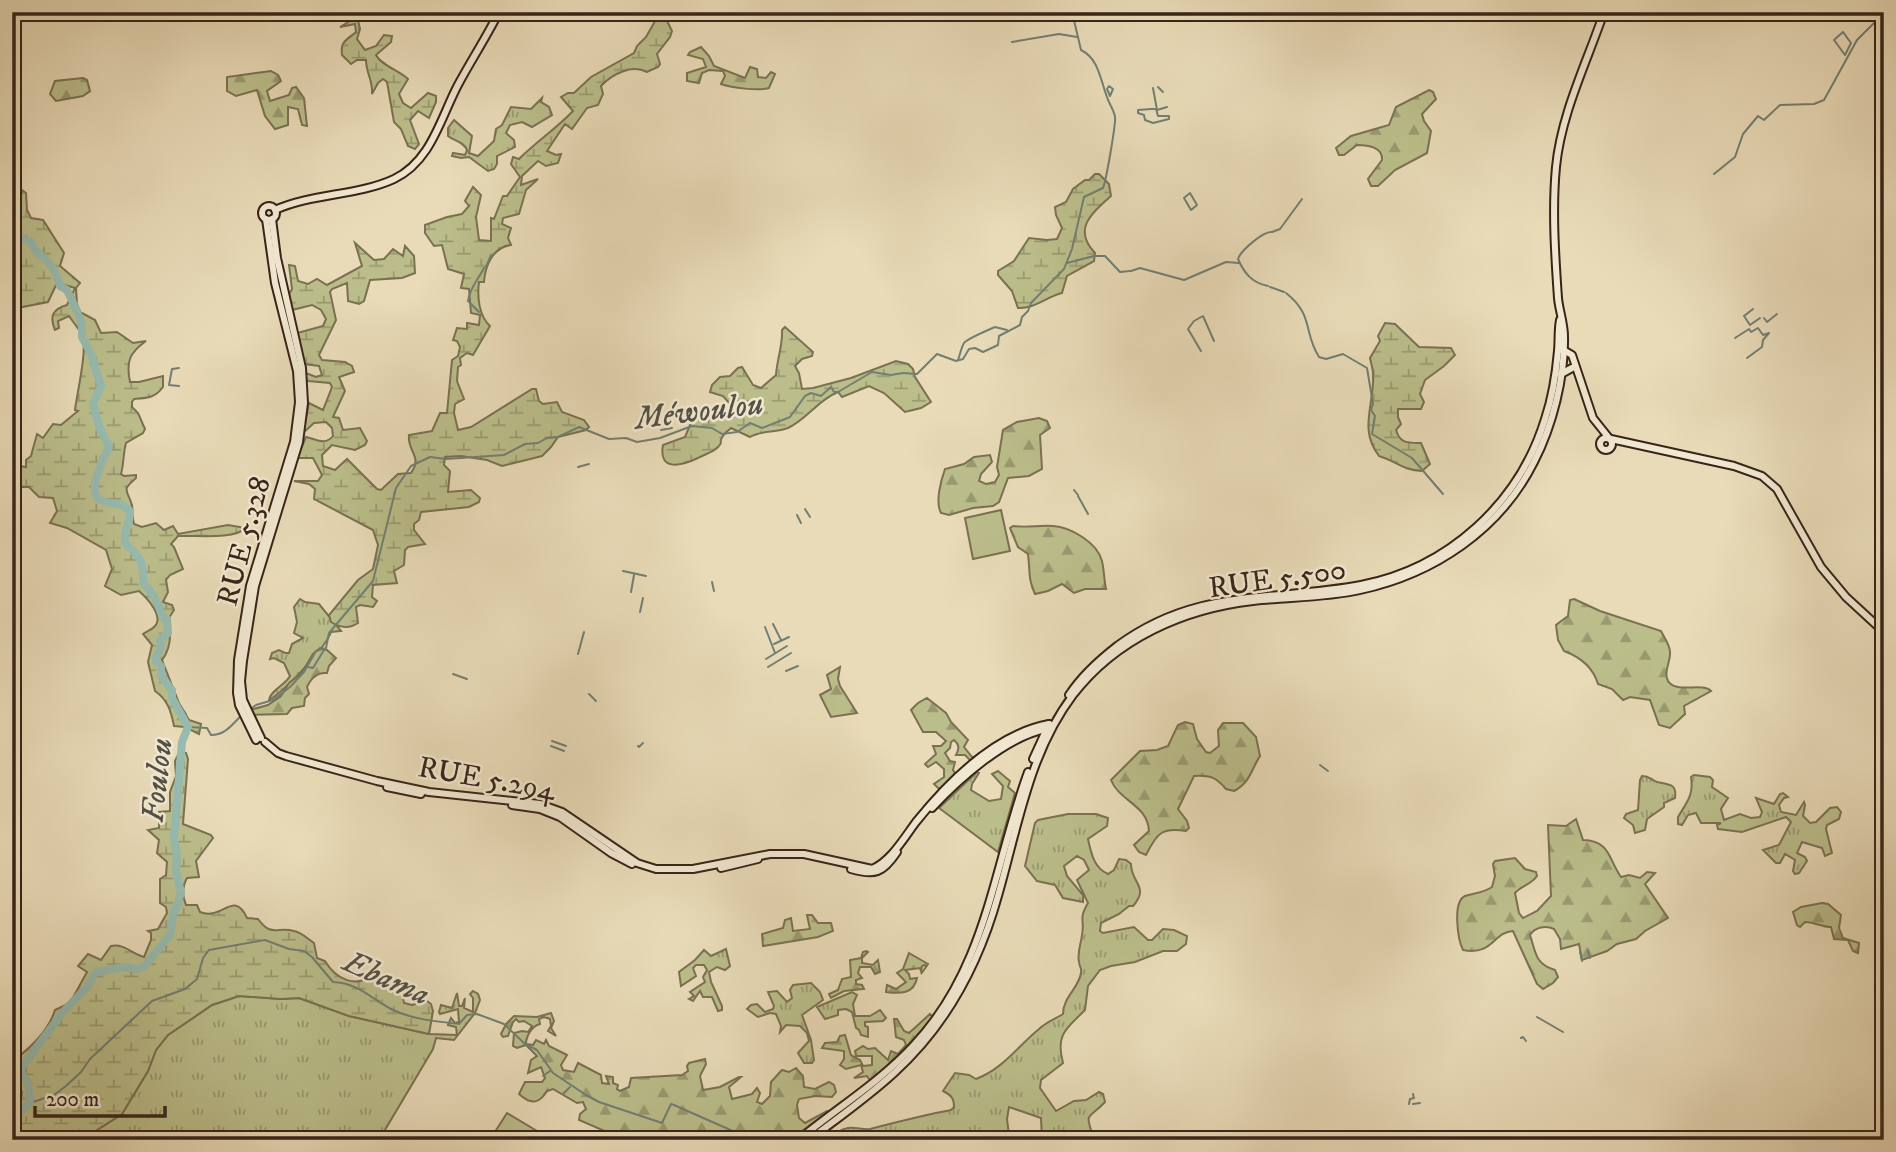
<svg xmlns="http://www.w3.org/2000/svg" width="1896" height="1152" font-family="'IM FELL DW Pica',serif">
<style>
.grass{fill:url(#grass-tufts);stroke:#7a7152;stroke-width:2}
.forest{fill:url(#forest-firs);stroke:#7a7152;stroke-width:2}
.wetland{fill:url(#wetland-marsh);stroke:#7a7152;stroke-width:2}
.garden{fill:#bbbe8b;stroke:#7a7152;stroke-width:2}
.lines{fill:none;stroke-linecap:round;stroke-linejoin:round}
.stream{stroke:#717f74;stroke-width:2}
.river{stroke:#97bbb0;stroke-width:8}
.secondary-casing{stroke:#382419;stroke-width:10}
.secondary{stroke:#f1e8d1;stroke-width:6}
.labels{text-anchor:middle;stroke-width:5;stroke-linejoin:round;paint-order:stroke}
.street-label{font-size:30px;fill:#382419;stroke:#f1e8d1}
.water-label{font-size:32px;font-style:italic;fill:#545146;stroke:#f1e8d1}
</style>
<defs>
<pattern id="grass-tufts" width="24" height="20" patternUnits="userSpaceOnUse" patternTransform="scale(1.75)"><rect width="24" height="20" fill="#bbbe8b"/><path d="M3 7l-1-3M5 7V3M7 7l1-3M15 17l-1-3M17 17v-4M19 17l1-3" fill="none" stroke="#999a71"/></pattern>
<pattern id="forest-firs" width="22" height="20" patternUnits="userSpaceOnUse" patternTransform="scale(1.75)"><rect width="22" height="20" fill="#bbbe8b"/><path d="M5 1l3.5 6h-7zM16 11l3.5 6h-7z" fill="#999a71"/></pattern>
<pattern id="wetland-marsh" width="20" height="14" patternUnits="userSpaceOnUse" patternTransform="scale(1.75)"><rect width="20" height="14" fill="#bbbe8b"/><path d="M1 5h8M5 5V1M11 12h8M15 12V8" fill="none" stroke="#999a71"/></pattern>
</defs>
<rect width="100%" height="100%" fill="#e9dbb8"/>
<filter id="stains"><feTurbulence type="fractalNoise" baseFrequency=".00286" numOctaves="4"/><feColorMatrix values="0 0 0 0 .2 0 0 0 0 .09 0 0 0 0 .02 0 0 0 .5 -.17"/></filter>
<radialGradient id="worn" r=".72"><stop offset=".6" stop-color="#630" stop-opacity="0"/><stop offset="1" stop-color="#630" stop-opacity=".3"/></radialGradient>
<g class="grass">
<path d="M542,98L541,102L549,107L552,115L532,127L522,122L510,125L506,133L514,140L515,147L497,156V164L494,169L488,171L469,157L461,158L452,156L453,153L465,155L467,150C463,141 454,141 448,136V128L454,120L472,136L469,153L478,156L494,141L496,129L502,125L511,107L531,109Z"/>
<path d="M300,599L305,602L319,604L341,631L331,632C326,647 284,692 269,700C270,691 285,685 290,676L284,663L274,658L270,659L272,653L279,650L285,653H289L292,644L303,638L294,633L297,622L294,607Z"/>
<polygon points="998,771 1010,781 1008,787 1015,793 998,852 939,808 977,772 979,773 972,784 971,790 989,801 1001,799 1003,786 992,774"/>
<path d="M1694,775L1710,777L1713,780L1712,787L1728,798L1721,809L1724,820L1740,814L1751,818L1760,817L1762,812L1756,798L1774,804L1780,794L1783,793L1788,797L1784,798L1779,805L1781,812L1796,815L1804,802L1805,805L1803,816L1810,823L1816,822L1830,808L1837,807L1841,812L1839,819L1827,825L1826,829L1832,853L1825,856L1822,848L1802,842L1797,853L1805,857L1807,861L1799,873L1795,874L1793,871L1795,860L1785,854L1780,863H1776L1763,850L1779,845L1791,822L1786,817L1742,832L1718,829L1717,825L1721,823H1701L1696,813L1688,815L1682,825L1678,824V817C1687,802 1694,795 1691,777Z"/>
<path d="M1642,776C1650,776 1651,780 1657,782C1669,785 1677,783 1675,798L1664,803V807L1647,819L1645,830L1635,833L1633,825L1624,818L1626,814L1638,810L1640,780Z"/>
<path d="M1068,814H1096L1108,818L1107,826L1088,839C1091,853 1094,868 1108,874L1114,870L1119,859L1126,860L1131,864C1131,883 1150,887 1133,906H1129L1119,914L1101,923L1100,931L1103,933L1134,927L1148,940H1152L1163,929L1174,930L1187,936L1186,944L1177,951H1163L1135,962L1111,966L1100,970L1088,986L1085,1010C1067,1028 1055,1034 1063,1063L1041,1080L1040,1088L1056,1111L1074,1101L1086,1100L1099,1092L1103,1094L1105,1102C1086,1122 1085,1110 1094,1140H1042L1041,1118L1009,1107L1007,1119L1009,1135L1006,1138L1002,1137L1001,1140H831C834,1134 841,1129 848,1128C856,1127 863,1130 870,1129C897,1122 924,1115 951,1110L954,1107C954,1098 951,1095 943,1091L955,1073L969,1075L976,1079C1003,1069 1018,1046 1039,1029C1046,1022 1055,1019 1063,1014C1063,997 1079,988 1081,973C1082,966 1080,970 1079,962C1077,952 1081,944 1082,935C1085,919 1078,920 1088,903L1077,880L1089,870L1084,860L1077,856L1064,866L1067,876L1083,895V902L1063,898L1055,885L1037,881L1025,866L1035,823L1038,820Z"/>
<polygon points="726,949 730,966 725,970 717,967 709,972 711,982 722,1006 722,1010 718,1011 712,997 703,997 700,991 693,1001 689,999 694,996 690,992 705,982 703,977 707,970 704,965 696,965 693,968 696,976 681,986 679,972 695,960 704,950 711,956"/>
<polygon points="811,983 820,992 823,1000 802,1015 811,1040 814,1060 812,1063 804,1063 798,1053 809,1041 807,1033 800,1026 786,1025 780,1032 781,1026 776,1014 770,1013 758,1017 747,1009 751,1005 757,1004 765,1012 773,1009 774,1006 768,992 777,991 787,1002 792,998 790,990 793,985"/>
<polygon points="473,991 478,994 480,1000 475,1013 454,1040 436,1038 433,1049 379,1140 89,1140 94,1132 122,1114 148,1071 156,1050 168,1035 212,1005 239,996 281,999 299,998 349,1016 429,1034 457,1035 456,1027 448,1025 451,1018 455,1023 459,1022 458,1009 440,1014 439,1012 441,1005 452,1008 457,993 459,1006 462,1006 465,998 464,1008 473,1012 473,998 470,994"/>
<polygon points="852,992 857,995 853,1004 855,1016 870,1016 880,1010 886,1018 883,1021 865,1022 865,1026 868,1027 868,1037 861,1035 859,1030 856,1028 852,1012 846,1009 838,1010 838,1015 825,1019 817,1007"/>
</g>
<g class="forest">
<path d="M701,47L709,56L714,66L745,78L750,67L757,69L758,77L766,78L771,72L775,74L769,88C758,91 732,88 721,84L725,76L723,71L709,70L702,73L699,83L687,81V73L706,67L703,59L688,55L690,52Z"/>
<polygon points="271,71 278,75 281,81 267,91 270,101 289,95 292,88 296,87 304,98 307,126 302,125 298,109 288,107 288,125 275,129 265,116 257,90 236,96 227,91 227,77"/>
<polygon points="83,78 87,80 90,91 83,96 56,101 50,94 55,81"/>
<path d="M1429,90L1433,92L1436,99L1422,114L1424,121L1431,131L1427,153L1395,170L1378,186H1371L1368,179L1382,160C1383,147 1368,145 1357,145L1344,155H1339L1336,148L1351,136L1389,125L1396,107Z"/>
<path d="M1039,418L1047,421L1050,428L1040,435L1042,469L1029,476L1008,478L999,502L993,506L973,508L949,515L941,513C935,502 941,480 945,469L964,464L974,457L990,455L992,462L981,474L979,481L986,484L995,482L999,475L997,467L1003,430L1017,422Z"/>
<path d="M1013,526C1027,528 1039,525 1053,526C1070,527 1097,542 1102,561C1104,569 1104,580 1106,589H1085L1074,593L1062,584L1048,591L1035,594C1028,580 1030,569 1028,554L1018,547L1010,528Z"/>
<path d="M1574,599L1600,611L1661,631C1664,637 1670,645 1670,652C1671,661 1663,672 1668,681C1676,694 1702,682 1711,691L1684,706L1685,714L1670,728L1659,725L1650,700L1630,697L1623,700L1612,689L1598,684C1593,667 1580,657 1564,651L1558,640L1556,625L1568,616L1570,600Z"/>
<path d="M320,648L327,650L336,658L329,666L327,673C317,672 311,678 307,687L309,694L305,698L304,706L292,708L287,714L249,715L250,710L268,705L281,696L289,683L301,674L313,654Z"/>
<polygon points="840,667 838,679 840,686 857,713 831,717 820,695 831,689 827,675"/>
<path d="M927,698L946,713L951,722L968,740L964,747L972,757L985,756L965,771L970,760L965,755H956C959,749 960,745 954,740L951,742L950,748L945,753L950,761L955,762L953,770L959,779L942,792L934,784L944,777V769L936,762L928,767L925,764L936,754L933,746H941L946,741L936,732H923L911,710L918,703Z"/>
<path d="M1185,722L1193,724L1197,739L1206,752L1210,753L1219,746L1218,730L1223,723H1243L1256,737L1260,756C1251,770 1250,783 1234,791L1226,789C1216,777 1210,775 1194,776L1178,809L1187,821L1189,828L1186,831C1162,827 1157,833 1146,855L1139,852L1134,845L1149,831C1148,805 1119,801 1111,780L1140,751L1157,750L1168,746L1178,725Z"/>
<path d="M1576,819L1583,840C1611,841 1608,859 1621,877L1629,875L1640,878L1647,872L1655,873L1645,884L1668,918L1645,931L1636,939L1617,944L1607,951L1582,960L1579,944L1561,949L1560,939L1554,929C1546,925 1535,927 1530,935C1536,953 1535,964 1555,970L1558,977L1553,983L1543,989L1537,984L1513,931C1493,932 1493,956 1463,950C1458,940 1452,902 1465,896C1475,893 1483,893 1492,887L1495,876L1493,864L1495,861L1515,858L1525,869L1536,872L1537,876C1531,885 1522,885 1515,893L1519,913L1523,918L1537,911L1551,896L1548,825L1566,826Z"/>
<path d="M1822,903L1828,904L1841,915L1839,928L1843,938L1859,943L1858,953L1853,951L1848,940L1834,939L1831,927C1821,927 1815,922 1805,922L1800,927L1797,925L1793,912L1801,907Z"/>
<polygon points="807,915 812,915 818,923 831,923 833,931 818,937 763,946 762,934 783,928 785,920 791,918 793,931 810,929"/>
<polygon points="866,951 868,952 862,958 862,963 873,965 878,960 880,972 875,974 871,967 860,967 858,973 862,978 856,980 856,984 862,985 864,989 844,991 831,998 829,994 838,990 842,979 851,977 850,960 861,958 863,952"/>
<path d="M909,953L928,964L921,974L926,967L925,965L922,966L921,971L920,968L905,970L909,974L910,979L917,978C914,994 900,994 886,992L887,985L896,989L906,982L897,973L903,969Z"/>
<path d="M551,1013L554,1021L551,1028L556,1036L548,1031L551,1026L550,1019L544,1017L539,1019L540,1024C532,1026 526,1036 526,1044L533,1045L536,1040L544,1044L546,1040L549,1046L567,1055L561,1065L563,1070L574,1072L578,1063L601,1075L602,1083L609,1084L606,1076L613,1077V1083L618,1085L617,1089L620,1091L629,1087L631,1078L682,1075L688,1071L687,1066L689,1063L705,1059L706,1064L700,1076L703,1090L720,1087L739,1077H741L729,1087L732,1099L752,1094L757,1088L760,1093L757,1102L762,1104L770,1096L771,1082L782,1070L789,1072L796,1068L803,1076L804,1087L815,1089L829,1082L834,1085L836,1092L832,1097L815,1096L799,1099L797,1105L799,1118L805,1123L827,1111L832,1112L802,1132L788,1134L783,1140H625L579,1120L580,1114L586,1109L583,1102L577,1103L553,1089L547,1091C539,1104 531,1105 519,1094L525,1082H542L545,1078L541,1067L528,1073L531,1060L537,1056L526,1045L517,1048L513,1046L514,1033L522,1031L528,1032L532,1026L524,1021L519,1022L516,1019L513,1022L508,1036L503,1037L501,1034L506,1024L514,1016L537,1017Z"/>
<polygon points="930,1014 933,1017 895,1061 871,1082 867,1076 854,1078 863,1072 861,1065 846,1069 840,1065 844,1059 844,1051 822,1048 825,1043 837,1042 840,1036 845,1035 851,1055 860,1060 863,1066 872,1065 872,1056 856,1056 855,1051 863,1046 868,1049 875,1048 888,1060 891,1051 898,1054 906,1045 904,1040 896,1037 894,1019 897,1019 904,1031 909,1033"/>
</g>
<g class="wetland">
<path d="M350,12H356L360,29L357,39L365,50L376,46L384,35L392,36L391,42L376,55C381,65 398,70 408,79L399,94L403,103L411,108L428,93L436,96V102L429,118L418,111L410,120L419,144L415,149L408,146L401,129L394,122L387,82L383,79L378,83L372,94C373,80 366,73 366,60H357L351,64L342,55C340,41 347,40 356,32L355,24L340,27L350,21Z"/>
<path d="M658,16L665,17L672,31L670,37L657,54L660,64L658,67L647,72C632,64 612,74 601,86L603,94L598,105L587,108L572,129L565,124L547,151L556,155L561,154L558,163L546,166L538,161L522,176L521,185L538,179L526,190L519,214L503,218L502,224L511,228L508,238L511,245C493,247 485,266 484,282H479C477,297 479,316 490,326L473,355L467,353L460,358L461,365L458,367L457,381L464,399L455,404L454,413L458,430L471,427L532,389H536L539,401L543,404L557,402L562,412L584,420L589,427L586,430L558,437L551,447L542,456L502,466L487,460L461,456L445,457L444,465L450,471L448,492L471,490L480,498L479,502L469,507L421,512L419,520L414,524V530L425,544L408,547L405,550L404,565L394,571L397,583L373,585L372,597L377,601L373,607L360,605L356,607L358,623C349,629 340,628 331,622L329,615L358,580L373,569L378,545L373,530L314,499L315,489L309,484L294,481H318L322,475L313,458H297L306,437C316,439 325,446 333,436L332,428L326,422L314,423L303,433L309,403L323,410L332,387L330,383L308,381L306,378V373L316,377L322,375L319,366L304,364L294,334L323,326L326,319L321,310L312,305L292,310L286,300L292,289L289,265L295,266L298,281L308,284L317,279L327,285L362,266L355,243L374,260L384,259L393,249L403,256L405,246L414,256L415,273L402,278L370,280L364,301L359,304L348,301L347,283L332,289L330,292L336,320L319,355L322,360L345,362L352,366L354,372L339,377L345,391L333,417L339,418L343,430L360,428L367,441L365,445L355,450L332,445L322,455L323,466L335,470L347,459L377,489L381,490L398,474L411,473C423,456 407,452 409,435L432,431L440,413H447L452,360L458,356L460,347L457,341L453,340L457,328L467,329V323L479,325L480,315L471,313L469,289L461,288L464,274L448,269L442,245L434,246L425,233V225L447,217L462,214L469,206L465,201L473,187L481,195L476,217L479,240L491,241V218L494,219L503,196H507L520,177L511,164L513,157L519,159C537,141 556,129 573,111L561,97L568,93H574L591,77L634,53L637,46L646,37Z"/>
<path d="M1095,174H1099L1109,184L1111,196C1092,213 1072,229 1095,253L1094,261L1067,276L1062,293C1046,297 1034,309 1018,308L1012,291L998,275V271L1014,261L1029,238L1047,240L1057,239L1062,228L1056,215L1055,207L1066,202L1073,189L1085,180H1089Z"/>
<path d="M22,190L26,193L27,210L31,218L43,220L64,253L60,266L80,283L76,288L77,304L80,312L95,320L101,333L117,332L133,343L146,341C129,353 126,362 130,382H139L163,376V387C155,398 147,398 134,399L132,402V407L138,413L145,429L143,433L126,443C123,454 124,463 121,474L124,476L136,475V478C121,491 127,489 132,505C133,511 132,517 134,524L142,527L156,523L164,530L173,526L178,534L228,525L245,528C235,540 195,535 178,536L171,544L174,547L183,569L170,575L166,580L168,592L163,602L172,605L174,610L169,618C171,631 171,649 162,660L179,703L189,720L201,724L199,734L185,727L174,726C171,711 168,700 155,691L148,662L152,645L143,634C147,631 151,630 154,627C165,617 147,598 139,591L121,595L105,586L112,569L106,550L67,528L50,523L57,511L53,498L39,497L29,487H12V465L26,467V460L31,456L37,434L43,438L53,424L61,425L78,411L75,410C77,393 88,348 82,335C79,329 73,322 69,316L58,321L59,328L55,330C49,316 53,309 67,305L75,288L57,283L48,302L12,309V208L21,205L20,203Z"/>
<path d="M1385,323L1395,324L1419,347L1451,348L1455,355L1444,366L1425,380L1420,394L1424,402L1421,409H1398V417L1401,424L1396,430C1400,444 1409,443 1421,443L1430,464L1422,471C1402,470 1396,461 1379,456C1358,429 1375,404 1373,374C1373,369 1371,363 1370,358L1380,341L1378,336Z"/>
<path d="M785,327L813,352L812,356L802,359L795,366L799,373L802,389L813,388L851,378L896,361L908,364L913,369L915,377L931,402L921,408L905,412L884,393L869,386L842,397L838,392C818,400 807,419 788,428C775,433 761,430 750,437L731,428C728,431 725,433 723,436C717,445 725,439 718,447C712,453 705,454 698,458C683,465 658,473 663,445L685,437L693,418L728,417L732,406L723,396L710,392L712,385L720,377L730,376L738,368L742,367L753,385L761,388L776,375C777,359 783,345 782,330Z"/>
<path d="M179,753H186L188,759L183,824L211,835L213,838L196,861L199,877L187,878C182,887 182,896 186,905H197L200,912C222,921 234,889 247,918L258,919C272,938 277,926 294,931C301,932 308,939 314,943L317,958L325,961C335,978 356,990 373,974L389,985L401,987L404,1003L412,1005L427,1001L431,1004L433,1011L429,1034L349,1016L299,998L281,999L239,996L212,1005L168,1035L156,1050L148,1071L122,1114L94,1132L89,1140H12V1106L21,1100L22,1092L18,1089L21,1076L12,1062C30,1048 48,1032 55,1010L70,1003L87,972L78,966L88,954L101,960L111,946C124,943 132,954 144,957L151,940V933L148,931L158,929L167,913L166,907L160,903V879L166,875L167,862L157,853L159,840L148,830L159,828V812L170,811V792L176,776L175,761Z"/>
</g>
<g class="garden">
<polygon points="1001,510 1010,551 973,559 965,518"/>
<polygon points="507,1113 552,1140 499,1140 493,1135"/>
</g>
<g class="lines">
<g class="stream">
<polyline points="353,12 356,20"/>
<polygon points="1843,32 1851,43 1845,55 1834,40"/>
<polyline points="1012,42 1059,34 1077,37"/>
<polygon points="1109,86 1113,89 1110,96 1107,89"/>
<polyline points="1158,87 1163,92"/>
<polyline points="1153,88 1157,110 1167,107"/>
<polygon points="1151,109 1156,109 1158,116 1169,116 1169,119 1153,123 1145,120 1144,115 1138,113 1138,110"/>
<polyline points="1714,174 1735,157 1743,134 1758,116 1764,120 1780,105 1814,104 1824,100 1857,40 1884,13"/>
<polygon points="1190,193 1197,205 1191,210 1184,198"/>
<polyline points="1272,232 1280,229 1302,199"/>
<polyline points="1067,263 1094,256 1105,256 1120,272 1130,271"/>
<polyline points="486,267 491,255"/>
<polyline points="1131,271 1140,268 1184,280 1226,262 1239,263"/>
<path d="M1268,286C1252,283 1244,273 1238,259C1241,250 1263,232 1271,232"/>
<polyline points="1270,287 1284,292"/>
<path d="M1286,293C1314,315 1303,332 1319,357L1326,359L1343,354L1367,368L1373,404L1371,410L1375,416L1372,434L1412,458L1443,494"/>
<polyline points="1753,309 1744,316 1750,325 1760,318"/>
<path d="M479,312L468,301C470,287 478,280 484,268"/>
<polyline points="1764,318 1767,322 1777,314"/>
<polyline points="1735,338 1749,329 1751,332 1758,328 1763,335 1769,333 1763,340 1762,347 1747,358"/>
<polyline points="1201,351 1188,329 1194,321 1203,316 1214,341"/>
<path d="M958,360C960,355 961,348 964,343C967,339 988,330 995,327L1007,330"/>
<polyline points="179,368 172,369 169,385 179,386"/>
<polyline points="661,430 672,428"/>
<polyline points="578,467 589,464"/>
<polyline points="1074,490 1078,495"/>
<polyline points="1078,496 1088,514"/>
<polyline points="805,509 810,517"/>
<polyline points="797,515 801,523"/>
<polyline points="623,571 646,576"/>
<polyline points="712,582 714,591"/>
<polyline points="631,592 634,575"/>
<polyline points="640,612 643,598"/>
<polyline points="773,624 781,640"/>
<polyline points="765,627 775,653"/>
<polyline points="774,644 789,637"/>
<polyline points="578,654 584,632"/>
<polyline points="766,659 787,646"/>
<polyline points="308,667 313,668 324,650"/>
<polyline points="768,667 791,653"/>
<polyline points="786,671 798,666"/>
<polyline points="453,674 467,679"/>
<polyline points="589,694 596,701"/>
<polyline points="176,702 186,714 185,722"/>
<path d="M249,710L256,705L273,700L290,687L304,672L316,651L326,648L329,633L373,581L396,488L411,466L430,457L446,459L504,455L525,444L538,443L547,438L558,437L579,427L609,439L626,438L637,442L660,438L692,426L712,428L722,434L737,432L750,423L762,428L790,417L805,396L811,393L821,396L831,387L834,392H838L872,372L891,375L903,373L917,374L937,354L956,361L963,359L969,349L975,348L983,352L998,345L999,336L1020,325L1022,317L1028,311L1031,303L1064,269L1072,249L1084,197L1103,188C1106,181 1116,124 1115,117C1114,110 1109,104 1107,97C1100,79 1099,59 1081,50L1072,12"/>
<path d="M188,727L207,728L211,735C226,735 232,724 242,715"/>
<polyline points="552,741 566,746"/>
<polyline points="551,746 564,751"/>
<polyline points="638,746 639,747 643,743"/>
<polyline points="1320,765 1328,771"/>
<polyline points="1588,950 1590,958"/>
<polyline points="1580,952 1582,961"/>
<polyline points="1537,1017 1563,1032"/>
<polyline points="1521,1038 1523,1037 1526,1041"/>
<polyline points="543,1076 550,1071"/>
<polyline points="563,1094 570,1087"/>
<path d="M30,1103L54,1095L66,1086L81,1072L90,1059L152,1001L185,989L197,979L203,958L209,950L265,940L289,949L304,951L312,957L333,982C359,983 371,999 393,1010C415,1020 436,1021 459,1024L467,1015L477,1014L504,1024L525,1044L537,1050L553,1073L586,1095L599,1102L662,1123L671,1104L674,1105L735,1132L744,1140"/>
<polyline points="1409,1104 1410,1099 1414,1098 1413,1094"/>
<polyline points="1413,1104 1420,1103"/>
</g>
<path class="river" d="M12,234L31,242C35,253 39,253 46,260C54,267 57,276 60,286L67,290L77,311L82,325V337L91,354L98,376L101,386L93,404L99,426L109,447C104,456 87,492 99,499C110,506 121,500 130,511C131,522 121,535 126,544C128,548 132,549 134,552C144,562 143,570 143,583C153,592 159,605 163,618L167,619L168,633L160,640L161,648L156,657V662L161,666V676L172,690V698L188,727L182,742L174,838L177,856L176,872L181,892L177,907L174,910L170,935L144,967L138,969L124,967L96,972L87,987L63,1012L24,1064L20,1072L28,1082L30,1103L12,1119"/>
<defs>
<g id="secondary">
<circle cx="269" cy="213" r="7"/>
<path d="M275,210C313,193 357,196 394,179C432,161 441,116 459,83C472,59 487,36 499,12"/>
<polyline points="1560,348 1572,355 1593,418 1609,438"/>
<polyline points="1561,374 1572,368"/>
<circle cx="1606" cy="444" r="6"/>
<polyline points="1611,439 1734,466 1762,476 1777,489 1821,567 1846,597 1884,632"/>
<path d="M1069,695C1082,675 1099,660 1117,646C1197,587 1270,602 1361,585C1448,568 1519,504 1545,419C1552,398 1556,374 1558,351C1559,341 1558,330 1560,320"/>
<polyline points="261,738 243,700 241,681 243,661 255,586 299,442 304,403 302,368 277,258 272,219"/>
<polyline points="256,740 239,705 237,693 238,660 250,586 294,442 299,402 297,371 275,283 266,219"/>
<path d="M265,742L278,753L286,756L377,781L429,792L540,804L562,812L637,863L656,869H693L770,854H804L872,869C891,861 904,838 916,822C949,781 995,734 1049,724"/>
<polyline points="1033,759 1049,724"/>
<polyline points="387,787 421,794"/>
<polyline points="512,805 540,809 560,817 611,853 632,864"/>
<path d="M932,808C960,778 1005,738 1045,729"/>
<polyline points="721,868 758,859"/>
<path d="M851,869C875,876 883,873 897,852"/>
<path d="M798,1140C837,1108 880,1082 914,1045C987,967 993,868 1028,772"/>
<path d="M809,1140C838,1118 868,1097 894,1073C947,1025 979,964 998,896C1018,827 1029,753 1073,695C1116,639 1183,609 1253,601C1288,597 1325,598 1360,590C1434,574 1500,530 1534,462C1553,425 1565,377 1564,336C1564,323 1559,310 1558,298C1555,255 1552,209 1556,167C1561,114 1587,62 1604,12"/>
</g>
</defs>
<use href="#secondary" class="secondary-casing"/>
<use href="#secondary" class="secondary"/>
</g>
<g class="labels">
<g class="street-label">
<text transform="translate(243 541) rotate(-75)" y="10">RUE 5.328</text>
<text transform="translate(1277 578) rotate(-8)" y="10">RUE 5.500</text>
<text transform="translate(487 778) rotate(10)" y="10">RUE 5.294</text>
</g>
<g class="water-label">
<text transform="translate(699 410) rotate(-7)" y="11">Méwoulou</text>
<text transform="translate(156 780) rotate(-84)" y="11">Foulou</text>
<text transform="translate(387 977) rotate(24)" y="11">Ebama</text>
</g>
</g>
<rect width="1896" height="1152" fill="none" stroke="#e9dbb8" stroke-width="42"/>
<rect x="14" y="14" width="1868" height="1124" fill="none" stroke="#382419" stroke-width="3.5"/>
<rect x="21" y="21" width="1854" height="1110" fill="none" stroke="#382419" stroke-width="2"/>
<path d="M35 1106v10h130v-10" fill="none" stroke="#382419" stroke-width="3.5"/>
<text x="46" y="1106" font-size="21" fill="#382419" stroke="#f1e8d1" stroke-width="5" paint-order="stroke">200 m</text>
<rect width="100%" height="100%" filter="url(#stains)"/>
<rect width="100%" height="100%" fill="url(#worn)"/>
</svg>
